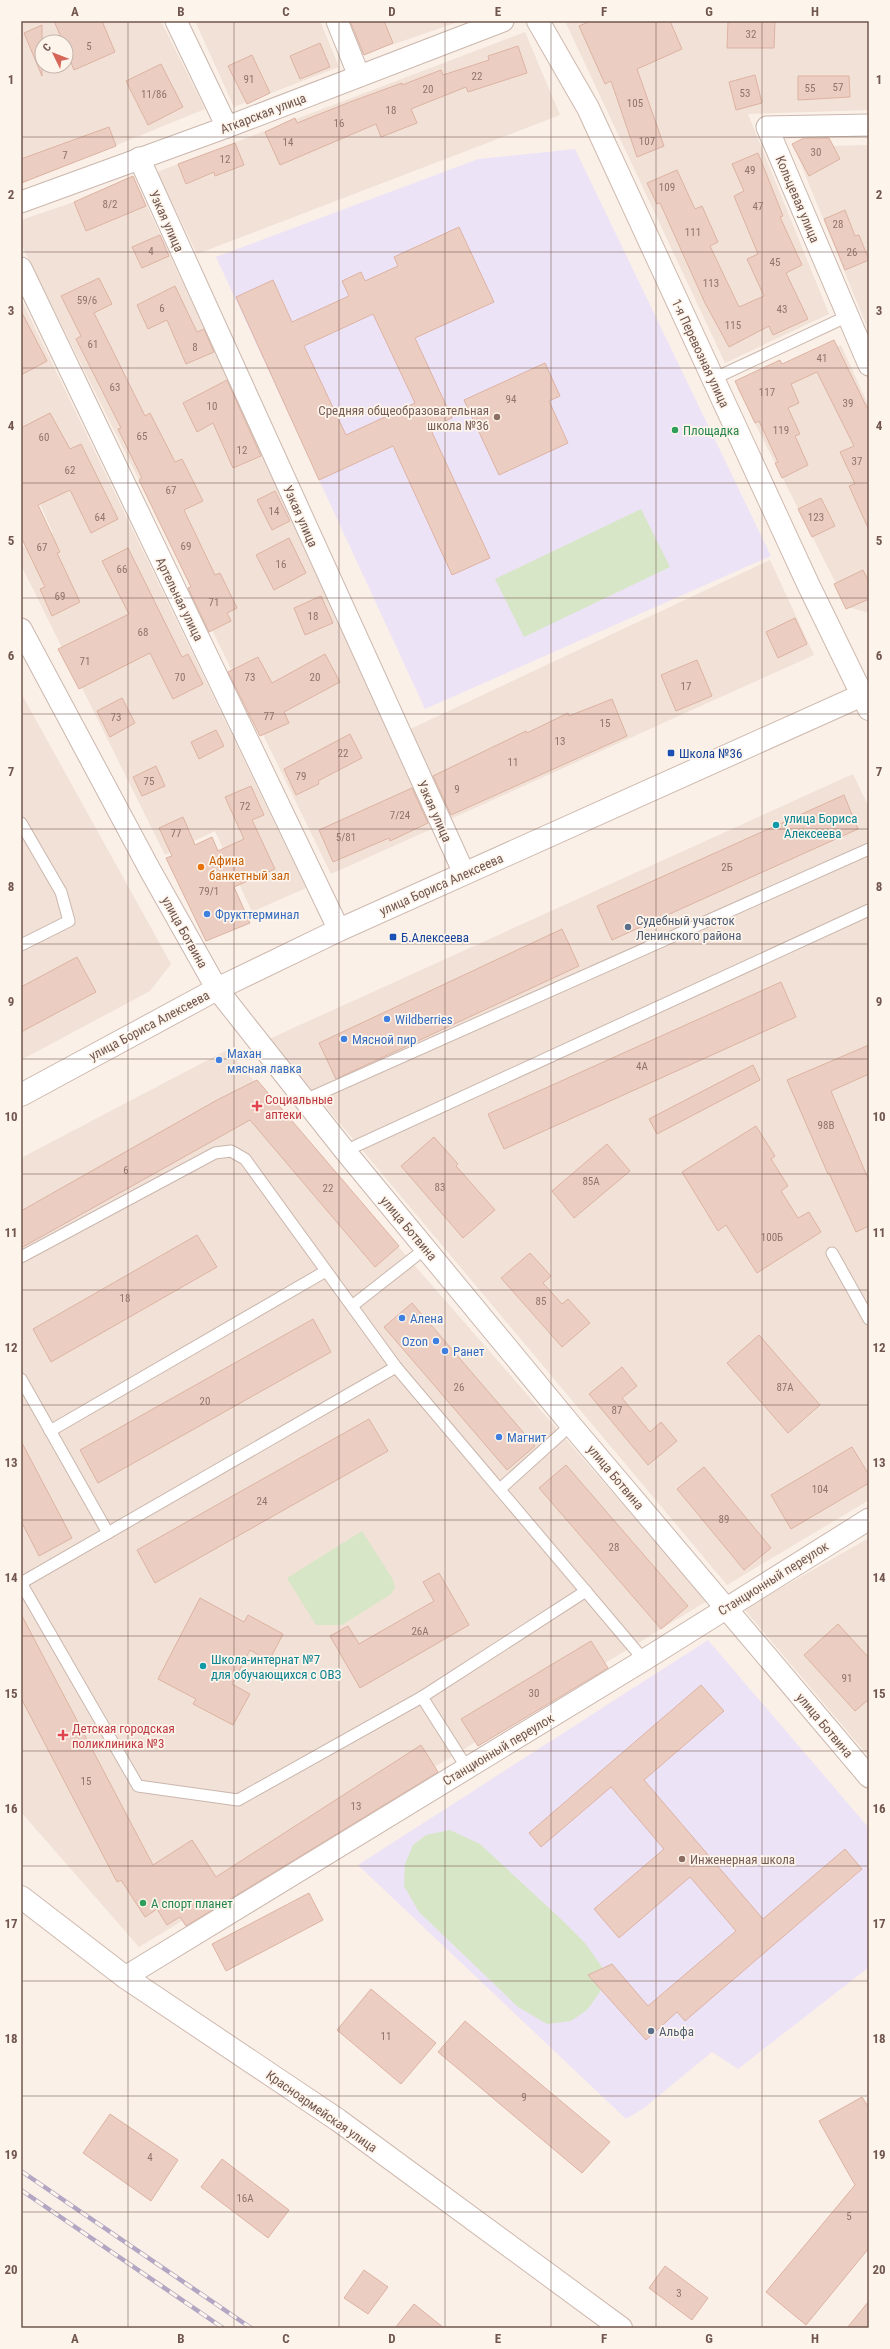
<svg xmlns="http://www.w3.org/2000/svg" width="890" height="2349" font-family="'Roboto Condensed',sans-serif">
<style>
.residential{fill:#f1e1d6;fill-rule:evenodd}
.education{fill:#ede3f6}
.green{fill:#d7e6c6}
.building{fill:#eccdc1;stroke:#ddb3a3;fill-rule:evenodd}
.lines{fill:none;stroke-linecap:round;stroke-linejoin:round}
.lane-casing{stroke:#cbb7ae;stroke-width:13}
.street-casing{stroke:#cbb7ae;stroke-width:23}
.secondary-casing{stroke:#cfb9af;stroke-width:24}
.lane{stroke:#fff;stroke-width:11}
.street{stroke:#fff;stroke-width:21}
.secondary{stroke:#fff;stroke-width:22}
.rail-casing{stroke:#b2a6c2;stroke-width:4.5}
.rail{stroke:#fdf5ec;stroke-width:3;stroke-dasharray:9;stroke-linecap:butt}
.grid{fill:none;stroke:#71564e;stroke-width:1;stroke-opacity:0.55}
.education-dot{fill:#8d6e63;stroke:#fdf5ec;stroke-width:1.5}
.leisure-dot{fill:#2e9e5b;stroke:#fdf5ec;stroke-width:1.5}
.transit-dot{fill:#1a4fb4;stroke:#fdf5ec;stroke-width:1.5}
.culture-dot{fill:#0f9aa8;stroke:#fdf5ec;stroke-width:1.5}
.food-dot{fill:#e8710a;stroke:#fdf5ec;stroke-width:1.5}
.shop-dot{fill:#3f7fe0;stroke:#fdf5ec;stroke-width:1.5}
.service-dot{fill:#5c6f8a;stroke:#fdf5ec;stroke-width:1.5}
.health-dot{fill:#e0444e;stroke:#fdf5ec;stroke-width:1.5}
.labels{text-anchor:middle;stroke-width:3.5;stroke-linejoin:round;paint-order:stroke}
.number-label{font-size:11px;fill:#90746b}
.street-label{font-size:13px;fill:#71564e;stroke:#fdf5ec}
.education-label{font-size:13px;fill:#785e54;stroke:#fdf5ec;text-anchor:end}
.leisure-label{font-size:13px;fill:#27864d;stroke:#fdf5ec;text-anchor:start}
.transit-label{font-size:13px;fill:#164399;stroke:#fdf5ec;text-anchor:start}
.culture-label{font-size:13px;fill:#0d838f;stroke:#fdf5ec;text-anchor:start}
.food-label{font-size:13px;fill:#c56008;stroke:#fdf5ec;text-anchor:start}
.shop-label{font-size:13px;fill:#366cbe;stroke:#fdf5ec;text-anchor:start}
.service-label{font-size:13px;fill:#4e5e75;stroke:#fdf5ec;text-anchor:start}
.health-label{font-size:13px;fill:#be3a42;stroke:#fdf5ec;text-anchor:start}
.neatline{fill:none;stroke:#71564e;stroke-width:1.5}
.grid-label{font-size:13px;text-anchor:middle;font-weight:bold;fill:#71564e}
</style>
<rect width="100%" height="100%" fill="#faf0e7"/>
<g class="residential">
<path d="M21,21H161L205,109L21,184ZM42,42H66V66H42Z"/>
<polygon points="195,21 320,21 339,67 234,107"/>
<polygon points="349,21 461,21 362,55"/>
<polygon points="565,21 869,21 869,110 748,114 829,314 725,363"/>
<polygon points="525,32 560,115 197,254 157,172"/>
<polygon points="869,145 869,332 794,147"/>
<polygon points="133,176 436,827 331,874 139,480 21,244 21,220 74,202"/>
<polygon points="21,299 306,888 252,912 215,831 165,855 21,565 21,548 53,533 27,475 21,477"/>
<polygon points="841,345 869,407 869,613 848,607 737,388"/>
<polygon points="770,560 814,655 446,821 406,731"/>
<polygon points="21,693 171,964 150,991 21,1060"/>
<polygon points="853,774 869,808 869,1500 727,1585 269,1039"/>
<polygon points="227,1050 707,1601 139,1947 21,1812 21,1158"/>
<polygon points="869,1538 869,1757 744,1609"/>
</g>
<g class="education">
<polygon points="575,149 771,556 425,709 216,257 478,159"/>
<polygon points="708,1640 869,1828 869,1967 738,2069 712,2052 644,2108 626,2119 358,1865"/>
</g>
<g class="green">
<polygon points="641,509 670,567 524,637 495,579"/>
<polygon points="362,1531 392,1578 395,1587 391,1594 342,1625 316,1625 287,1578"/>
<polygon points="450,1830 480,1844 563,1921 585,1943 602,1967 600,1992 587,2010 571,2021 547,2024 518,2007 419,1912 404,1886 405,1864 413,1845 426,1835"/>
</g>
<g class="building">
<polygon points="54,21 102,21 115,52 74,70 66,50 66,42 63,42"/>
<polygon points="350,21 384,21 393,43 364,55"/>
<polygon points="591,21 670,21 682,49 637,69 664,146 637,157 611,81 605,84 579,26"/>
<polygon points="728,21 775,21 774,48 727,48"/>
<polygon points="42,25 42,76 24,33"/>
<polygon points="320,43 330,67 300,79 290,56"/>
<polygon points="518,46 527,73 468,92 466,87 411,109 417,123 381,137 376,124 280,165 265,132 295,118 297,123 350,102 402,83 402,85 441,70 443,75 489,60 488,56"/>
<polygon points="252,55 270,93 247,104 228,66"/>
<polygon points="161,64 183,107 148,125 126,81"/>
<polygon points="755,75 762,103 736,110 729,82"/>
<polygon points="798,76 849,76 850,97 798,100"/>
<polygon points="109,127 116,146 21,183 21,159"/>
<polygon points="804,138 829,138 840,159 809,176 792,144"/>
<polygon points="235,143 244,165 215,176 214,172 186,184 178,164"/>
<polygon points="758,153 783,216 780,217 802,265 786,273 808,319 773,335 769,326 729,347 705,303 660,203 657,204 647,183 677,170 695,209 702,206 718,242 710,246 739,307 764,296 747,259 758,254 734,196 744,191 732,164"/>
<polygon points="133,176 146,206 86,231 74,202"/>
<polygon points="845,210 855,236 859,235 869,260 845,270 824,219"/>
<path d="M459,227L494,302L415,338L452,418L430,428L490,558L452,575L393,446L319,480L236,297L273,280L292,322L349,296L342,281L361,272L365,281L398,266L394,257ZM373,314L415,403L346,435L304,346Z"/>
<polygon points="160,235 169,256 142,268 132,247"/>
<polygon points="99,278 112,304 94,313 145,416 150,413 175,462 182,459 203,501 184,510 215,575 220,573 237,608 227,613 231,621 209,632 188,588 191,587 139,480 142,478 118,429 121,428 76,339 81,336 61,296"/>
<polygon points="175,286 197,332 204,329 214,352 186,364 167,320 148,329 137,305"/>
<polygon points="21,311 47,361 21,375"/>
<polygon points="834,340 869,412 869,530 849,486 855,484 840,452 854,446 817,372 791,384 799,403 788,408 800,434 795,436 808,465 782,478 775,463 778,462 759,421 755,423 735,381 780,360 782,364"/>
<polygon points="545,363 560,396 549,401 568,443 499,475 464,400"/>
<polygon points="227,380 261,456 233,468 213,423 197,432 183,403"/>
<polygon points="50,413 70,449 81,444 118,519 91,533 70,490 38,505 60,552 57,553 80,602 52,616 40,589 45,587 21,537 21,428"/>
<polygon points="275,491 290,521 272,530 257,500"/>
<polygon points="821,498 835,526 812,537 798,509"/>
<polygon points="289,538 306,573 274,590 256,555"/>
<polygon points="128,548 182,657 188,654 203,684 173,699 150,653 79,689 58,649 129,614 102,561"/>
<polygon points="863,570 869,582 869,599 846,609 834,584"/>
<polygon points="321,596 333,623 305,635 294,608"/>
<polygon points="795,618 807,644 778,658 766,632"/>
<polygon points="325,654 340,682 284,712 289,723 260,736 228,672 258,657 272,683"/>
<polygon points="697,660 712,696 676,711 661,675"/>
<polygon points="122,698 135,723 110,737 97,711"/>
<polygon points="612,699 627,736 451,815 433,776 526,731 527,733 568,713 569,716"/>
<polygon points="216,730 224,746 199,759 191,742"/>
<polygon points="350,734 362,758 318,781 319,784 296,795 284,769"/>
<polygon points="156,766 165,786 142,796 133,777"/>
<polygon points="251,786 264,815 252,820 275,869 234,887 250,923 206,941 166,858 172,856 159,828 183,817 195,845 212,837 218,851 244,839 225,797"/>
<polygon points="412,788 428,823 390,841 389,838 333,862 319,830"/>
<polygon points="844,795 858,829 612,940 597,906"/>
<polygon points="562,929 579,966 336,1079 319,1043"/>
<polygon points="77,957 96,992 21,1032 21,987"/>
<polygon points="781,982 796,1017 504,1149 488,1114"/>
<polygon points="869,1045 869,1074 831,1091 869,1181 869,1226 856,1232 829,1173 828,1174 787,1080"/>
<polygon points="753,1065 760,1080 657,1134 649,1119"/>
<polygon points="257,1080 399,1246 375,1267 250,1120 21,1248 21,1211 217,1100"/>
<polygon points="756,1126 775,1156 771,1159 788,1186 781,1191 798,1218 809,1212 821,1232 757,1273 726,1225 718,1231 682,1172"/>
<polygon points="434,1137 458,1164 456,1166 495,1210 463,1238 401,1166"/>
<polygon points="607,1144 630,1171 574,1218 552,1191"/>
<polygon points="197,1235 217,1267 51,1362 33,1329"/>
<polygon points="530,1253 551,1276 543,1283 562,1304 568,1299 590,1323 562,1347 501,1278"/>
<polygon points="412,1303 535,1446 507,1470 384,1327"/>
<polygon points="313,1319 331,1352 98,1483 80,1450"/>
<polygon points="759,1335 820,1405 788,1433 727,1363"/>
<polygon points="622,1367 637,1386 622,1398 650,1432 661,1422 677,1441 648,1465 589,1394"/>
<polygon points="369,1419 388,1451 155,1583 137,1550"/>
<polygon points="21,1441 72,1538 39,1556 21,1521"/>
<polygon points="852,1447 869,1475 869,1483 791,1529 771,1495"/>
<polygon points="566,1465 688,1606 661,1629 539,1488"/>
<polygon points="704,1467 771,1548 744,1570 677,1489"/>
<polygon points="439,1573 469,1625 360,1688 330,1636 348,1626 359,1644 434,1601 423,1582"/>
<polygon points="200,1598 244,1622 248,1615 283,1634 269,1661 250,1650 232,1684 250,1694 233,1725 193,1704 196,1699 158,1679"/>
<polygon points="21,1614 153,1865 192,1840 216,1877 421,1745 438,1772 186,1926 180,1917 167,1925 157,1909 145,1917 121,1880 117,1882 21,1698"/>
<polygon points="838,1624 869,1658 869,1699 855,1711 804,1655"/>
<polygon points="591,1641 608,1668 478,1746 461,1719"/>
<polygon points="701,1685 724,1711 644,1780 763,1919 845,1849 862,1869 685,2021 677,2012 646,2040 588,1975 612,1964 648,2006 736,1931 690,1877 619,1938 594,1909 664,1849 611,1787 541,1847 529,1833"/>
<polygon points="309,1893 323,1920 226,1971 212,1944"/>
<polygon points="371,1989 436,2043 401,2084 337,2030"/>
<polygon points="465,2021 610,2142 582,2173 438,2052"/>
<polygon points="862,2097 869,2108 869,2248 806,2325 766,2292 855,2185 819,2121"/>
<polygon points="110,2114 178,2160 151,2201 83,2153"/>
<polygon points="222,2159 289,2210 268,2238 201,2187"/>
<polygon points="665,2266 708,2298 692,2320 649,2288"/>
<polygon points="364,2270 388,2287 368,2314 344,2298"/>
<polygon points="869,2301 869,2328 847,2328"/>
<polygon points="414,2304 444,2328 395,2328"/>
</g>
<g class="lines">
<defs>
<g id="lane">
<polyline points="713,379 848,316"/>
<polyline points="21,823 61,892 69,921 21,945"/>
<polyline points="305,1100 869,849"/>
<polyline points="345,1151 869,910"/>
<polyline points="832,1253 869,1319"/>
<polyline points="21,1257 215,1153 231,1151 245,1159 396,1367 644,1660"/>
<polyline points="352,1306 426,1248"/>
<polyline points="21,1379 108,1533"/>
<polyline points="50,1431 326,1271"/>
<polyline points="500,1489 571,1425"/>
<polyline points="21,1583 138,1786 238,1800 422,1697 586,1591"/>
<polyline points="21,1583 396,1367"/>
<polyline points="422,1697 467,1768"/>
</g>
<g id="street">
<polyline points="176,21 227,127"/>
<polyline points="337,21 359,76"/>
<polyline points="869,125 767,127 869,365"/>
<polyline points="139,158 464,873"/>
<polyline points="21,202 227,127 503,21"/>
<polyline points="21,268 339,930"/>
<polyline points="21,629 150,870 217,989 345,1151 571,1425 869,1777"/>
<polyline points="125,1977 644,1660 869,1519"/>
</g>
<g id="secondary">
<polyline points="538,21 588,108 808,584 869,709"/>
<polyline points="21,1095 217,989 339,930 869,692"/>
<polyline points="21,1897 125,1977 338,2120 621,2328"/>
</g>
</defs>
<use href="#lane" class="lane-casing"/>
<use href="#street" class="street-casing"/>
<use href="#secondary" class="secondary-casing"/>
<use href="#lane" class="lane"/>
<use href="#street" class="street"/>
<use href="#secondary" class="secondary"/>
<defs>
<g id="rail">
<polyline points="21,2171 251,2328"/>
<polyline points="21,2190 223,2328"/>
</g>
</defs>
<use href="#rail" class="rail-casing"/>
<use href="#rail" class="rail"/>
</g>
<path class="grid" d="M128,21V2328M234,21V2328M339,21V2328M445,21V2328M551,21V2328M656,21V2328M762,21V2328M21,137H869M21,252H869M21,368H869M21,483H869M21,598H869M21,714H869M21,829H869M21,944H869M21,1059H869M21,1174H869M21,1290H869M21,1405H869M21,1520H869M21,1636H869M21,1751H869M21,1866H869M21,1981H869M21,2096H869M21,2212H869"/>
<g class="education-dot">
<circle cx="497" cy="417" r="4"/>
<circle cx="682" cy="1859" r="4"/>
</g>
<g class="leisure-dot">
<circle cx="675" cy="430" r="4"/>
<circle cx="143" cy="1903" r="4"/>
</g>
<g class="transit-dot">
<rect x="667" y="749" width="8" height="8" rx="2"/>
<rect x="389" y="933" width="8" height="8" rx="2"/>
</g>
<g class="culture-dot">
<circle cx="776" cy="825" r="4"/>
<circle cx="203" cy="1666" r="4"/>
</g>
<circle class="food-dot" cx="201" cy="867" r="4"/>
<g class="shop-dot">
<circle cx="207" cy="914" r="4"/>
<circle cx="387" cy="1019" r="4"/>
<circle cx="344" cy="1039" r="4"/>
<circle cx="219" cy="1060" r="4"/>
<circle cx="402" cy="1318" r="4"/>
<circle cx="436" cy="1341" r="4"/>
<circle cx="445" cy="1351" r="4"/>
<circle cx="499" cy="1437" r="4"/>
</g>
<g class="service-dot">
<circle cx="628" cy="927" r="4"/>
<circle cx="651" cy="2031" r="4"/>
</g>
<g class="health-dot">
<path d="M255 1100h4v4h4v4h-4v4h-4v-4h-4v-4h4z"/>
<path d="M61 1729h4v4h4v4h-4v4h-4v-4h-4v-4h4z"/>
</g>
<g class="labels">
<g class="number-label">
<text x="751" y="38">32</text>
<text x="89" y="50">5</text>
<text x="477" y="80">22</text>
<text x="249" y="83">91</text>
<text x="838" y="91">57</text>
<text x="810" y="92">55</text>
<text x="428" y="93">20</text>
<text x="745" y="97">53</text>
<text x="154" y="98">11/86</text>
<text x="635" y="107">105</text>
<text x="391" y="114">18</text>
<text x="339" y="127">16</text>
<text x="647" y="145">107</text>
<text x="288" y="146">14</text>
<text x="816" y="156">30</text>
<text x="65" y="159">7</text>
<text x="225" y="163">12</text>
<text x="750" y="174">49</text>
<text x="667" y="191">109</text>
<text x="110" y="208">8/2</text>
<text x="758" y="210">47</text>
<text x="838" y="228">28</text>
<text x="693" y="236">111</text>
<text x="151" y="255">4</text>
<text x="852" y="256">26</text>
<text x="775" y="266">45</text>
<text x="711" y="287">113</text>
<text x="87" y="304">59/6</text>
<text x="162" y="312">6</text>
<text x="782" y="313">43</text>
<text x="733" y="329">115</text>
<text x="93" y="348">61</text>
<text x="195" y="351">8</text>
<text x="822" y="362">41</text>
<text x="115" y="391">63</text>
<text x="767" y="396">117</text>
<text x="511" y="403">94</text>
<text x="848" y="407">39</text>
<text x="212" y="410">10</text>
<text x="781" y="434">119</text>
<text x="142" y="440">65</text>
<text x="44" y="441">60</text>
<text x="242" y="454">12</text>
<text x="857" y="465">37</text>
<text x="70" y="474">62</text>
<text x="171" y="494">67</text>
<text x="274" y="515">14</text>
<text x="100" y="521">64</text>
<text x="816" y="521">123</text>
<text x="186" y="550">69</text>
<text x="42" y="551">67</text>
<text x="281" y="568">16</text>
<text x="122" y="573">66</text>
<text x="60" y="600">69</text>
<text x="214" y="606">71</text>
<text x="313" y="620">18</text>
<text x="143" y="636">68</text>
<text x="85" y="665">71</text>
<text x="180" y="681">70</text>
<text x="250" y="681">73</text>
<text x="315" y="681">20</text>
<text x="686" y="690">17</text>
<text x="269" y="720">77</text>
<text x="116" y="721">73</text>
<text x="605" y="727">15</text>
<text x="560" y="745">13</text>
<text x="343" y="757">22</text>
<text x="513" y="766">11</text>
<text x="301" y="780">79</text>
<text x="149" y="785">75</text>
<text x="457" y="793">9</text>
<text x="245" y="810">72</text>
<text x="400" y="819">7/24</text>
<text x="176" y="837">77</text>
<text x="346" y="841">5/81</text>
<text x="727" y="871">2Б</text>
<text x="209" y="895">79/1</text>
<text x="642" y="1070">4А</text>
<text x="826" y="1129">98В</text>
<text x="126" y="1174">6</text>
<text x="591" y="1185">85А</text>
<text x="440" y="1191">83</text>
<text x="328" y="1192">22</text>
<text x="772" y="1241">100Б</text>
<text x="125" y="1302">18</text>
<text x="541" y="1305">85</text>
<text x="459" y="1391">26</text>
<text x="785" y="1391">87А</text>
<text x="205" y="1405">20</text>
<text x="617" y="1414">87</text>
<text x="820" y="1493">104</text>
<text x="262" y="1505">24</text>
<text x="724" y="1523">89</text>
<text x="614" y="1551">28</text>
<text x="420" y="1635">26А</text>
<text x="847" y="1682">91</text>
<text x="534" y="1697">30</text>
<text x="86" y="1785">15</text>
<text x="356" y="1810">13</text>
<text x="386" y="2040">11</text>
<text x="524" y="2101">9</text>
<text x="150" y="2161">4</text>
<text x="245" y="2202">16А</text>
<text x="849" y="2220">5</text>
<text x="679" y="2297">3</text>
</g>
<g class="street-label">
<text transform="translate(263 113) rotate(-21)" y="5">Аткарская улица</text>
<text transform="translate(798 199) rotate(67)" y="5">Кольцевая улица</text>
<text transform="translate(167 221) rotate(66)" y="5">Узкая улица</text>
<text transform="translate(701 353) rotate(65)" y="5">1-я Перевозная улица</text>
<text transform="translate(301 516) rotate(66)" y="5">Узкая улица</text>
<text transform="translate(180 599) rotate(64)" y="5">Артельная улица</text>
<text transform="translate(435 811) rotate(66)" y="5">Узкая улица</text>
<text transform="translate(441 884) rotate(-24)" y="5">улица Бориса Алексеева</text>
<text transform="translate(185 932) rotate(61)" y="5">улица Ботвина</text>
<text transform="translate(149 1025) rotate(-28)" y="5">улица Бориса Алексеева</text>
<text transform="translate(409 1228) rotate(50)" y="5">улица Ботвина</text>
<text transform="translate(616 1477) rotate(50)" y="5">улица Ботвина</text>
<text transform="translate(773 1578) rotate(-32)" y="5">Станционный переулок</text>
<text transform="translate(825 1725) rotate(50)" y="5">улица Ботвина</text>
<text transform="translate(498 1749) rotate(-31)" y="5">Станционный переулок</text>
<text transform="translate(322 2111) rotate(35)" y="5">Красноармейская улица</text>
</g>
<g class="education-label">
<text x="489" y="415">Средняя общеобразовательная<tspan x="489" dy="15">школа №36</tspan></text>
<text x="690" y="1864" text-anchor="start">Инженерная школа</text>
</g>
<g class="leisure-label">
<text x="683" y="435">Площадка</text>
<text x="151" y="1908">А спорт планет</text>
</g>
<g class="transit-label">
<text x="679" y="758">Школа №36</text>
<text x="401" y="942">Б.Алексеева</text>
</g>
<g class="culture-label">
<text x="784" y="823">улица Бориса<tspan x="784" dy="15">Алексеева</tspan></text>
<text x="211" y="1664">Школа-интернат №7<tspan x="211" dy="15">для обучающихся с ОВЗ</tspan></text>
</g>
<g class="food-label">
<text x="209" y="865">Афина<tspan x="209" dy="15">банкетный зал</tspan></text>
</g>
<g class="shop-label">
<text x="215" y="919">Фрукттерминал</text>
<text x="395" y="1024">Wildberries</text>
<text x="352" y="1044">Мясной пир</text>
<text x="227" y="1058">Махан<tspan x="227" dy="15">мясная лавка</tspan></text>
<text x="410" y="1323">Алена</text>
<text x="428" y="1346" text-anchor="end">Ozon</text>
<text x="453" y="1356">Ранет</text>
<text x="507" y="1442">Магнит</text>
</g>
<g class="service-label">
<text x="636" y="925">Судебный участок<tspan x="636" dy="15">Ленинского района</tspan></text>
<text x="659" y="2036">Альфа</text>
</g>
<g class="health-label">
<text x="265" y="1104">Социальные<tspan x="265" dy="15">аптеки</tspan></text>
<text x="72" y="1733">Детская городская<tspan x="72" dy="15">поликлиника №3</tspan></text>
</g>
</g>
<rect width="890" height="2349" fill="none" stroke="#fdf5ec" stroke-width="44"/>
<g transform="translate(54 54) rotate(313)"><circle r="19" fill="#fdf5ec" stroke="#c5b5ad"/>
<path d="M0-3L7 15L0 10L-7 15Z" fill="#d76659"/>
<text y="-6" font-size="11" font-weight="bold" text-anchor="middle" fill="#71564e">С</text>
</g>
<rect x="22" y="22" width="846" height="2305" class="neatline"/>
<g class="grid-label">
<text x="75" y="16">A</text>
<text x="181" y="16">B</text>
<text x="286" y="16">C</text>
<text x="392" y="16">D</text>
<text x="498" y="16">E</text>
<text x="604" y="16">F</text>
<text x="709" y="16">G</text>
<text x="815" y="16">H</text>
<text x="11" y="84">1</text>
<text x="879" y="84">1</text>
<text x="11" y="199">2</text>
<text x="879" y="199">2</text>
<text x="11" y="315">3</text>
<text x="879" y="315">3</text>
<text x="11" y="430">4</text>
<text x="879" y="430">4</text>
<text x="11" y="545">5</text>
<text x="879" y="545">5</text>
<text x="11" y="660">6</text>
<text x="879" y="660">6</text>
<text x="11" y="776">7</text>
<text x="879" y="776">7</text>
<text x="11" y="891">8</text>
<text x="879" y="891">8</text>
<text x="11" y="1006">9</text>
<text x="879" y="1006">9</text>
<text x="11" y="1121">10</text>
<text x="879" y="1121">10</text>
<text x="11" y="1237">11</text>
<text x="879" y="1237">11</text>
<text x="11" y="1352">12</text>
<text x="879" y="1352">12</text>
<text x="11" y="1467">13</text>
<text x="879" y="1467">13</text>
<text x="11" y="1582">14</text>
<text x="879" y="1582">14</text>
<text x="11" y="1698">15</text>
<text x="879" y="1698">15</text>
<text x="11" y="1813">16</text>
<text x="879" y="1813">16</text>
<text x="11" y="1928">17</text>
<text x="879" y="1928">17</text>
<text x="11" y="2043">18</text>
<text x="879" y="2043">18</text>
<text x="11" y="2159">19</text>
<text x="879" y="2159">19</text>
<text x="11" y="2274">20</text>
<text x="879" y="2274">20</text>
<text x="75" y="2343">A</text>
<text x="181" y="2343">B</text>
<text x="286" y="2343">C</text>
<text x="392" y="2343">D</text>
<text x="498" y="2343">E</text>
<text x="604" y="2343">F</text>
<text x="709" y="2343">G</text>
<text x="815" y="2343">H</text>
</g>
</svg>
